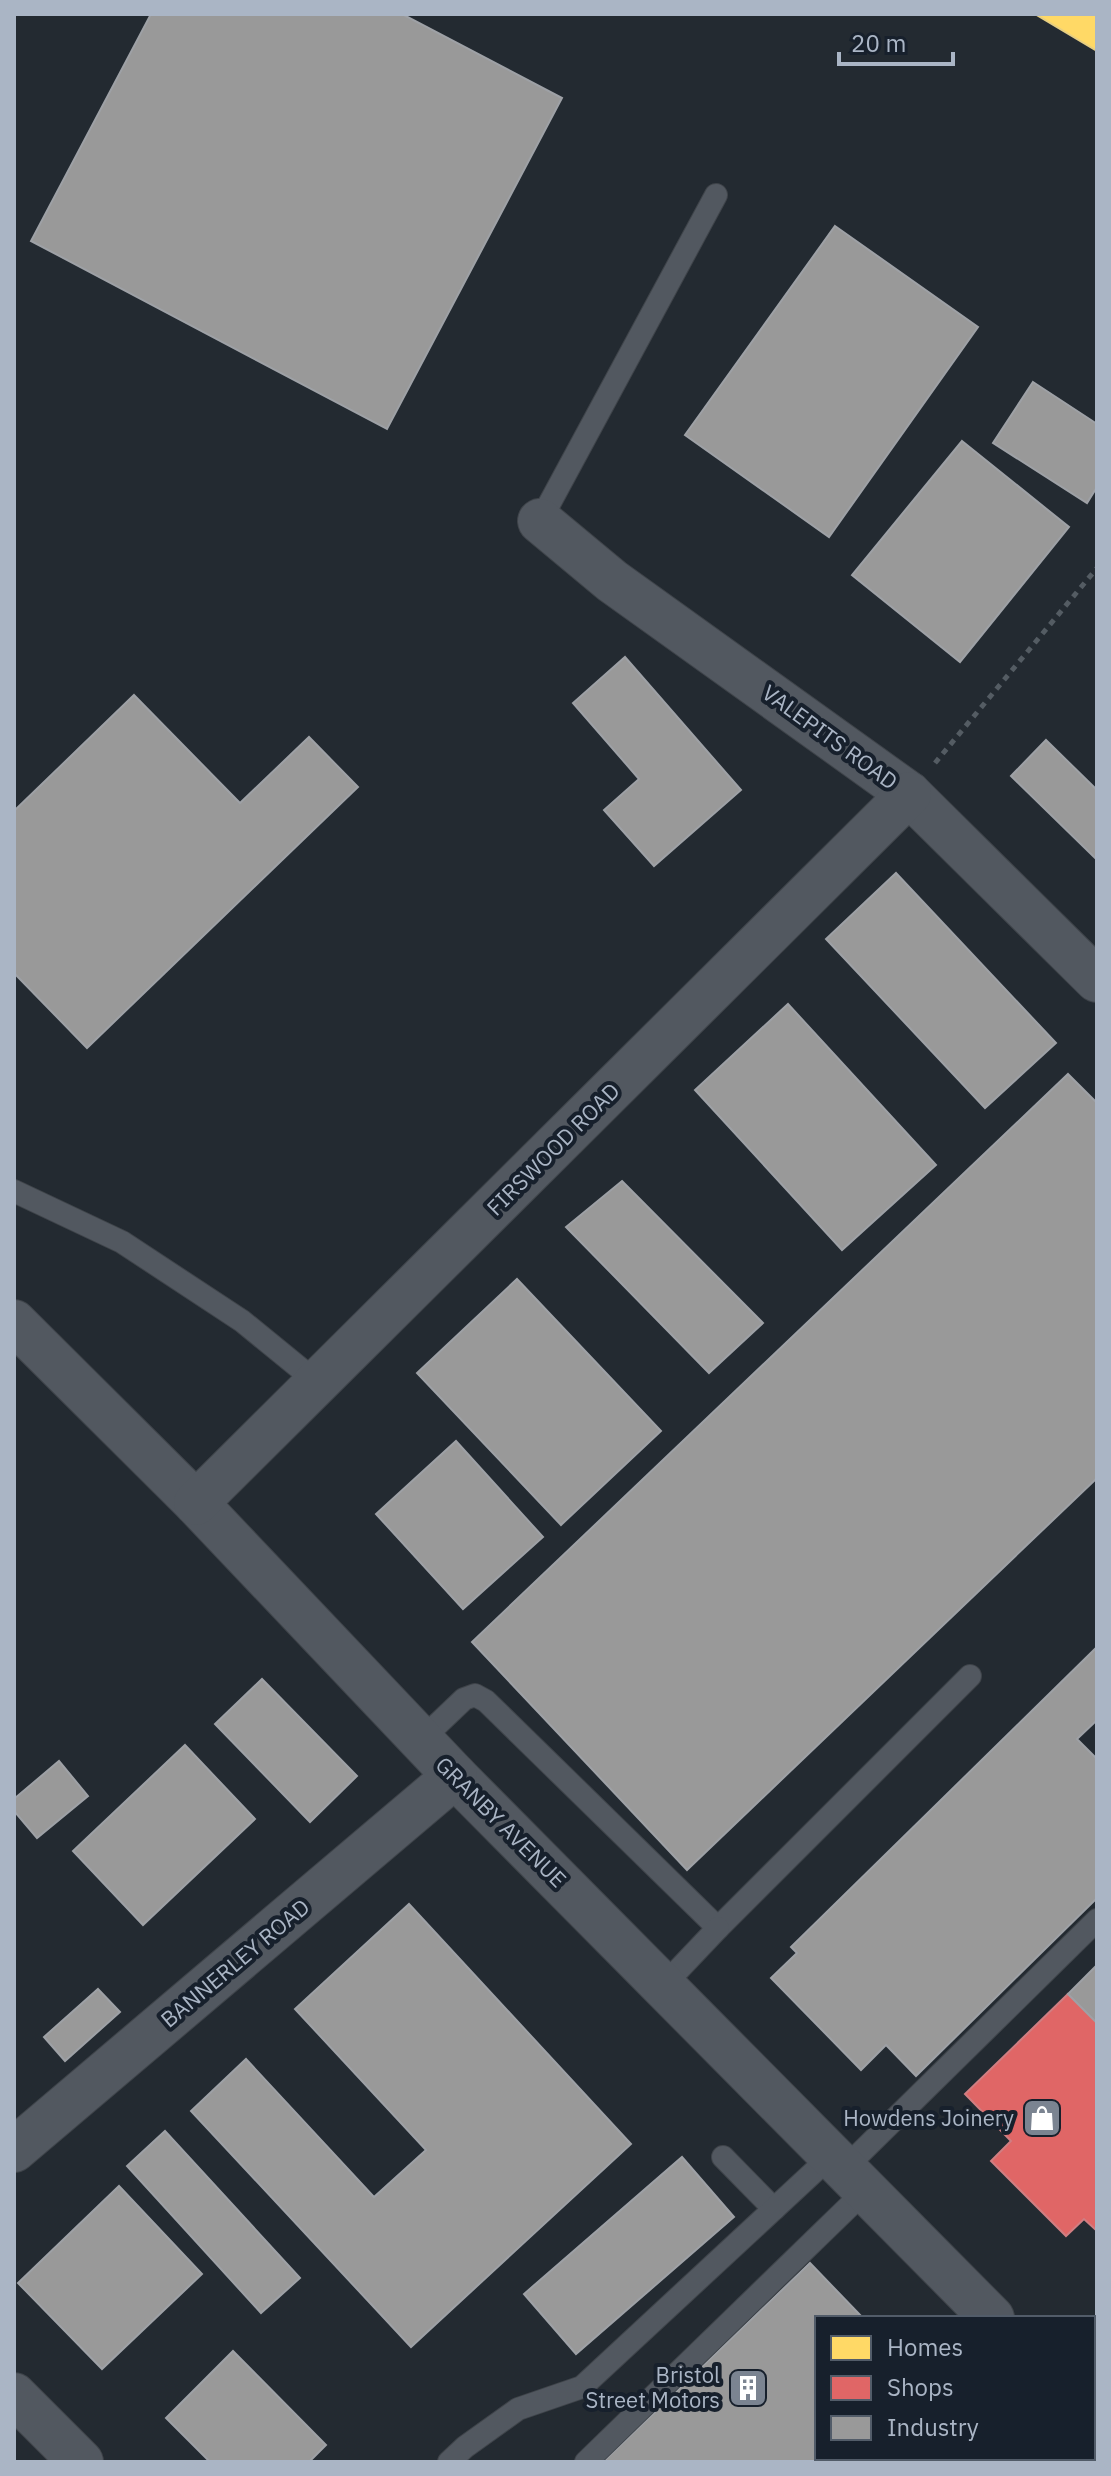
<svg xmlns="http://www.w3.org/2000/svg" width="1111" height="2476" font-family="'IBM Plex Sans',sans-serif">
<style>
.homes{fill:#ffd966;stroke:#e6ce82;stroke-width:2}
.shops{fill:#e06666;stroke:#d07e82;stroke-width:2}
.industry{fill:#999;stroke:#9ea1a6;stroke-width:2}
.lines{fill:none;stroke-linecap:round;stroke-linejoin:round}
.lane-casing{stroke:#3f444a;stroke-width:24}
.street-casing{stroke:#3f444a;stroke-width:46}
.path{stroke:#545c63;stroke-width:5;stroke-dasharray:6 6;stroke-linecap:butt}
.lane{stroke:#525860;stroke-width:22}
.street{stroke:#525860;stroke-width:44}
.labels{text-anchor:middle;stroke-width:8;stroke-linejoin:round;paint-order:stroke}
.street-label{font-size:22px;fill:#aab5c5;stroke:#17202c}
.poi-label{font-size:22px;fill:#aab5c5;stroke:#17202c;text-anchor:end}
</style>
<rect width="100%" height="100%" fill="#232a31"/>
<polygon class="homes" points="1035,14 1097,14 1097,51"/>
<polygon class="shops" points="1068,1994 1097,2023 1097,2231 1084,2219 1066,2236 991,2161 1011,2141 965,2094"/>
<g class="industry">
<polygon points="151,14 402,14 562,98 387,429 31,241"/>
<polygon points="835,226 978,327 829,537 685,435"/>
<polygon points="1033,382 1097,424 1097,487 1087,503 993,443"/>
<polygon points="962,441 1069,527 960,662 852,575"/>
<polygon points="625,657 741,790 654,866 604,810 639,779 573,703"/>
<polygon points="134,695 240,803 309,737 358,787 87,1048 14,973 14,811"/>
<polygon points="1046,740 1097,790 1097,860 1011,776"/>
<polygon points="896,873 1056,1043 985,1108 826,939"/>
<polygon points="788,1004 936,1165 842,1250 695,1090"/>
<polygon points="1068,1074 1097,1103 1097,1478 687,1870 472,1642"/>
<polygon points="622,1181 763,1323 709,1373 566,1227"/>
<polygon points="517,1279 661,1431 561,1525 417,1373"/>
<polygon points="456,1441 543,1537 463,1609 376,1514"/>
<polygon points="1097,1647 1097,1720 1077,1739 1097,1759 1097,1898 916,2076 886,2045 861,2070 771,1978 797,1953 791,1947"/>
<polygon points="262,1679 357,1776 310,1822 215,1724"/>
<polygon points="185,1745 255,1819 143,1925 73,1851"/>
<polygon points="59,1761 88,1796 37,1838 14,1811 14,1799"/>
<polygon points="409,1904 631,2144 411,2347 191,2111 246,2059 374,2197 426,2150 295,2009"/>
<polygon points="1097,1965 1097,2023 1068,1994"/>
<polygon points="98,1989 120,2012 65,2061 44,2037"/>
<polygon points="165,2131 300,2278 261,2313 127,2166"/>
<polygon points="682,2157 734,2217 576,2354 524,2294"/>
<polygon points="119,2186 202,2274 102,2369 18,2283"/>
<polygon points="810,2263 863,2318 817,2318 817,2458 999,2458 1003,2462 603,2462"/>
<polygon points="233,2351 326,2445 309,2462 210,2462 166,2418"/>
</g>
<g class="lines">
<defs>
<g id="lane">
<polyline points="540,521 716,195"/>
<polyline points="14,1191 122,1242 242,1321 318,1383"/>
<polyline points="421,1740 464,1699 475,1695 486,1701 718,1928 970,1676"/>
<polyline points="663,1986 718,1928"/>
<polyline points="723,2157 774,2209"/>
<polyline points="844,2169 1097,1920"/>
<polyline points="449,2462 465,2447 518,2409 582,2387 831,2156"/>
<polyline points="586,2462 865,2191"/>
<polyline points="1065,2462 1069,2458"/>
</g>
<g id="street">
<polyline points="540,521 612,581 909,794 1097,980"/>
<polyline points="14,1322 196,1503 455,1776 992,2318"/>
<polyline points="196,1503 909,794"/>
<polyline points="14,2150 455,1776"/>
<polyline points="14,2395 81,2462"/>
<polyline points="1093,2421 1097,2425"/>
</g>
</defs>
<use href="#lane" class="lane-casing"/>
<use href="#street" class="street-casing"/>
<polyline class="path" points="935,763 1097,568"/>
<use href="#lane" class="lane"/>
<use href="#street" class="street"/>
</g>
<defs>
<symbol id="shop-square" viewBox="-11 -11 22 22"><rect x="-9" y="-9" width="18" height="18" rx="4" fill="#7b8491" stroke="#17202c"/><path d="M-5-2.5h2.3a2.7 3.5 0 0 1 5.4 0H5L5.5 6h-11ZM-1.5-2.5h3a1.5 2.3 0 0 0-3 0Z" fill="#fff"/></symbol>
<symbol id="building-square" viewBox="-11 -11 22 22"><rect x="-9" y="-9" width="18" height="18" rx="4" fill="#7b8491" stroke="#17202c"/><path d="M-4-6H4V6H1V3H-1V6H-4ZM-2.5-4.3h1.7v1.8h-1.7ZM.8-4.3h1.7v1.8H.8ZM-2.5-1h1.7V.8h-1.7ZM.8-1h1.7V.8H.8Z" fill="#fff"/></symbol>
</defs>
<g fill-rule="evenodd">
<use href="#shop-square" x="1020" y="2096" width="44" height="44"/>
<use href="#building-square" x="726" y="2366" width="44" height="44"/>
</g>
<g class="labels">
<g class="street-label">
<text transform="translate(830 737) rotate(36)" y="8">VALEPITS ROAD</text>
<text transform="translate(553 1149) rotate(-45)" y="8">FIRSWOOD ROAD</text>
<text transform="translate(501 1822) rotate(45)" y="8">GRANBY AVENUE</text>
<text transform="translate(235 1963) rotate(-40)" y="8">BANNERLEY ROAD</text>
</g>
<g class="poi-label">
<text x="1014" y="2126">Howdens Joinery</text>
<text x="720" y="2383">Bristol<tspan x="720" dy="25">Street Motors</tspan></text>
</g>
</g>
<rect width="1111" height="2476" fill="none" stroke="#aab5c5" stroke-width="32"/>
<rect x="815" y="2316" width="280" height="144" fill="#17202c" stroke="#525c69" stroke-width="2"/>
<rect x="831" y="2336" width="40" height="24" fill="#ffd966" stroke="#525c69" stroke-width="2"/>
<text x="887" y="2356" font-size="24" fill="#aab5c5">Homes</text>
<rect x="831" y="2376" width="40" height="24" fill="#e06666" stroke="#525c69" stroke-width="2"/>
<text x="887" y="2396" font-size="24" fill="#aab5c5">Shops</text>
<rect x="831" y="2416" width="40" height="24" fill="#999999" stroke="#525c69" stroke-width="2"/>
<text x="887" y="2436" font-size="24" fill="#aab5c5">Industry</text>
<path d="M839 52v12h114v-12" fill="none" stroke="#aab5c5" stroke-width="4"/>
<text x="851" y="52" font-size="24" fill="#aab5c5" stroke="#17202c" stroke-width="6" paint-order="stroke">20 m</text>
</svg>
